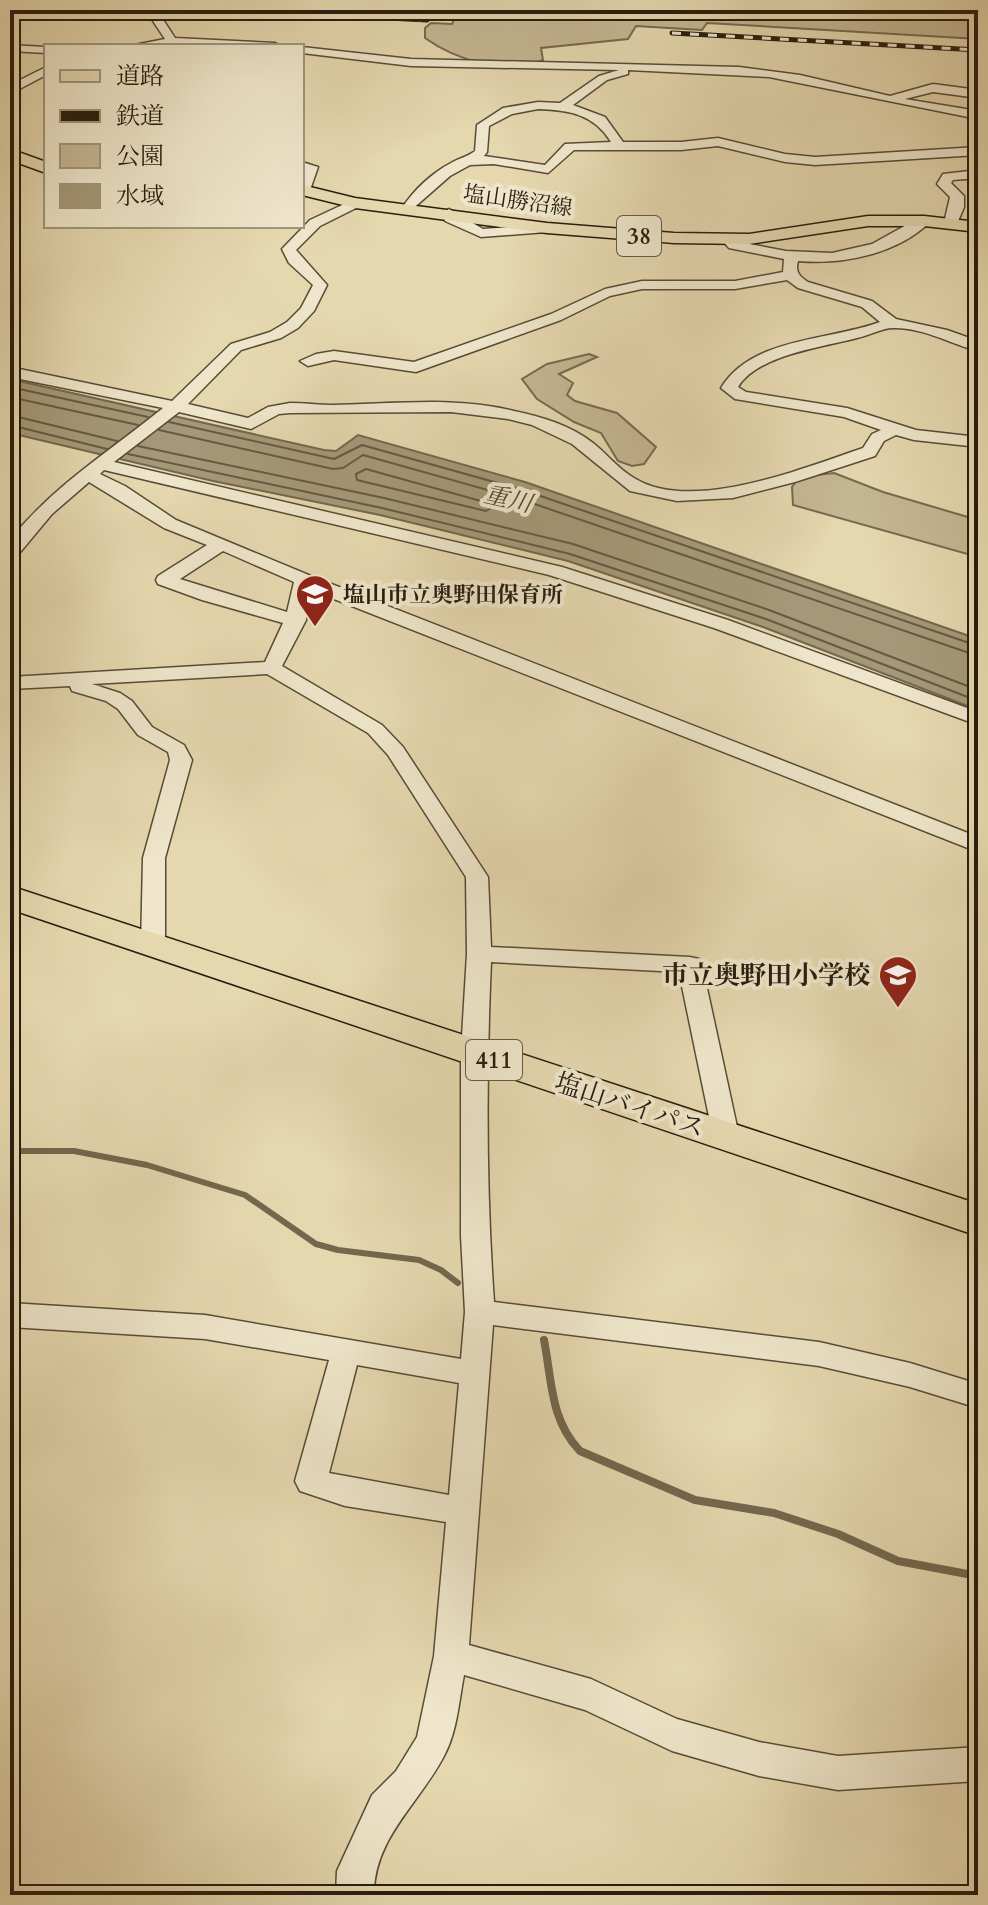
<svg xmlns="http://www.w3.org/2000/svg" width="988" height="1905" font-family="Cardo,'Noto Serif JP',serif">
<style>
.green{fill:#c5b793;stroke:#766a51;stroke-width:2}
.water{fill:#a59878;stroke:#73674e;stroke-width:2}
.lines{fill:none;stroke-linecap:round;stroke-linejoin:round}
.shore{stroke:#665a44;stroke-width:2}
.stream-far1{stroke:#73674e;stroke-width:6}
.stream{stroke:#73674e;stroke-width:8}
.minor-casing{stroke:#574c37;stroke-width:3}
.major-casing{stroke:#281d0f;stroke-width:3}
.highway-casing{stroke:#281d0f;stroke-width:3}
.minor{fill:#eee5ca;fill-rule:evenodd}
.major{fill:#e5d7ae;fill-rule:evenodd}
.highway{fill:#e5d7ae;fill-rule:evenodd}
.rail-casing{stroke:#281d0f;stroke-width:5}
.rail{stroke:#eee5ca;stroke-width:3;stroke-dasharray:9;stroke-linecap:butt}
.labels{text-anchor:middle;stroke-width:8;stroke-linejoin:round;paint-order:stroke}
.far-street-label{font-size:22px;fill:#281d0f;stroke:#eee5ca}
.far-poi-label{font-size:22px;font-weight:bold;fill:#281d0f;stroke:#eee5ca;text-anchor:start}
.shield{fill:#eee5ca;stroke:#635947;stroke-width:2}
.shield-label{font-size:24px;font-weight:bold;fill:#281d0f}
.far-water-label{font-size:24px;font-style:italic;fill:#544834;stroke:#eee5ca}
.poi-label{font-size:26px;font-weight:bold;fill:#281d0f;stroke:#eee5ca;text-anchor:end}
.street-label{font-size:26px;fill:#281d0f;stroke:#eee5ca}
</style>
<rect width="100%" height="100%" fill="#e5d7ae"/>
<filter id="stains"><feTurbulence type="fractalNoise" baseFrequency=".0025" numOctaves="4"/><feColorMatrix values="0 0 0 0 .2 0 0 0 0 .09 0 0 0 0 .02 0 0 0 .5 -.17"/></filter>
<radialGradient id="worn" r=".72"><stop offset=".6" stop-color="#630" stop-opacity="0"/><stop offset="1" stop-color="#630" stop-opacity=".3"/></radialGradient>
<g class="green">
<path d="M394,10H978V39L707,23L702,30L636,26L628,39L541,48L543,60C509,77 454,59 425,38V28L431,23L452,24L455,18L389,14Z"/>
<polygon points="589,354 597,357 559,374 573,383 567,395 575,401 617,413 656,447 644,464 632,466 618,461 601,433 574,422 537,399 522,379 547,364"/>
<polygon points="834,473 883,492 978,520 978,557 793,505 792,487 799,477"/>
</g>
<polygon class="water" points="10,379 324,450 336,451 358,435 525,482 978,639 978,710 763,627 568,561 380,515 213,481 10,433"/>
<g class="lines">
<g class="shore">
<polyline points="10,387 148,417"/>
<polyline points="10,397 138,425"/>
<polyline points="10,415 117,441"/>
<polyline points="169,422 334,459 362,445 523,490 978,646"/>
<polyline points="10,425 107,449"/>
<polyline points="159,430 333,469 343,468 363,455 520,499 978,656"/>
<polyline points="138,446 384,498 573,544 769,610 978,690"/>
<polyline points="128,454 382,508 570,554 766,619 978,701"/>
<polygon points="366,469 488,503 491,508 486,511 357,480 356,474"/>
</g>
<polyline class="stream-far1" points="10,1151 74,1151 147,1165 245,1195 316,1244 338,1250 419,1260 441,1270 458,1283"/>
<path class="stream" d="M544,1340C552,1380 550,1420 580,1451L695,1500L774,1513L838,1534L898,1561L978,1576"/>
<defs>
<g id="minor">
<polygon points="161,10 172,10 164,21 175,38 275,43 281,46 129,46 165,39 153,21"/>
<polygon points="10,45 46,47 46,53 10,51"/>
<path d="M302,47L411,59L739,67L800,75L890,96L933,84L978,90V98L933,92L905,99L978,111V119L769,77L628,70V74L607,80L573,105L605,117L623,142H681L718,138L785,154L815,157L978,147V155L815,165L785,162L718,146L681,150H574L548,173L494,164L470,165L450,176L409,212L402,208C414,190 432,173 451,163C460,158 467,157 475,151L477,125L503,108L538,102L560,103L599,76L619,70L411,66L302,53ZM538,109C569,110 594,114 611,142L565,144L545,165L484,156L487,152L489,126L512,114Z"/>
<polygon points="46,67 46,75 10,94 10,85"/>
<polygon points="302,162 318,167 310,190 303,194"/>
<polygon points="978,170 978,178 953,180 951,183 964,196 964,207 956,226 946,226 944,223 950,197 937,184 943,174"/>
<path d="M355,199L360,200V206L320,226L296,250L327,285L314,311L298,328L281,338L241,350L188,404L248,418L268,407L290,403C305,403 319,405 333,405C393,404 455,396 514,411C542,417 570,425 593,443C607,454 618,469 634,478C691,514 804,468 863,448L872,434L881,430L844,417L735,399L721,388C752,337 829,341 880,322L862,307L798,288L787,280L735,289H642L610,296L561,320L416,372L334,360L308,366L300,361L316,354L334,351L414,362L551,314L605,289L642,281H735L783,272L784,259L729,248L722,240L729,236L739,242L786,251L832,253L872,244L919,218L931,221C898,254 843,265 798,261C795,272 799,276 808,282L872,301L896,319L947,330L978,341V351C951,344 922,327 893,328C882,328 868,336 857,338C823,347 757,355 738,387L746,392L847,408L916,430L978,437V447L914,440L896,435L884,441L875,456L795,482L733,498L677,501L630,491L572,444L532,425L508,419L451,412L290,413L279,414L251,429L179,412L114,462L562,567L728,620L978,712V725L714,628L549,575L104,470L100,474L125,486L176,520L311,576L978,837V852L311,590L306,620L282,666L382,725L403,747L488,877L491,947L690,957L699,959L702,965L739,1136L735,1143L726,1146L717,1143L713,1136L679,972L491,962C486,1076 486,1189 494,1302L819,1342L910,1363L978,1384V1408L910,1387L819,1366L493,1325L469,1645L591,1679L677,1719L759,1742L838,1756L978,1747V1781L838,1790L759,1776L672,1751L585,1710L464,1675C459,1701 457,1731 445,1754C421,1802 373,1838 374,1895H336L337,1871L372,1795L396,1771L417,1737L434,1656L446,1522L345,1506L300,1491L295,1481L329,1360L205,1339L10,1327V1303L205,1315L461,1359L465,1312L461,1236V1053L467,954L466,877L388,755L368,733L267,674L92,684L120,693L132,701L152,727L184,745L192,760L165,858V947L161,953H145L141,947L143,858L170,760L168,752L138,735L118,709L106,701L72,691L70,686L10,689V677L265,662L283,623L202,600L158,584L156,580L158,576L207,545L164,528L89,482L52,514L17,556L10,558V540C53,486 110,451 163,408L10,377V367L172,401L231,344L270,332L287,322L301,308L313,285L289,263L282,249L310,220ZM223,551L294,582L287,612L180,579ZM357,1365L459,1383L449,1495L329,1473Z"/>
<polygon points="449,209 483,229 547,224 554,228 547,232 481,237 445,221 442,213"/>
</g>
<g id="major">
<polygon points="10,149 46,162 46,173 10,160"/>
<polygon points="302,185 355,198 547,223 674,233 749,234 868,216 924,216 978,222 978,232 924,226 868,226 749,244 674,243 547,233 355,208 302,195"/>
</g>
<polygon id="highway" points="10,886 978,1204 978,1236 10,909"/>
</defs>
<use href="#minor" class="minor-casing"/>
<use href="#major" class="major-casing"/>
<use href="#highway" class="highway-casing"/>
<use href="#minor" class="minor"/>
<use href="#major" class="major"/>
<use href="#highway" class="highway"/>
<defs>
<g id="rail">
<polyline points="232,10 427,20"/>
<polyline points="672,33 978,50"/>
</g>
</defs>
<use href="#rail" class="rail-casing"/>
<use href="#rail" class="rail"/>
</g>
<defs>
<symbol id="school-pin" viewBox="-11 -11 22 30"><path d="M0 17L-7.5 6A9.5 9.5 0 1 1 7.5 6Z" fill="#8f2418" stroke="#eee5ca"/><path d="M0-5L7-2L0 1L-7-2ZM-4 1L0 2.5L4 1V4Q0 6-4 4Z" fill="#fff"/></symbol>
</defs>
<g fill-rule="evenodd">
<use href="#school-pin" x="293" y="572" width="44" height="60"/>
<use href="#school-pin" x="876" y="953" width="44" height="60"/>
</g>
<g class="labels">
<g class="far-street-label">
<text transform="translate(518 200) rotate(8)" y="8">塩山勝沼線</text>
</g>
<g class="far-poi-label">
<text x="343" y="602">塩山市立奥野田保育所</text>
</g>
<g class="shield">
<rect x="617" y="216" width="44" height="40" rx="6"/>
<rect x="466" y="1040" width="56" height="40" rx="6"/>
</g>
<g class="shield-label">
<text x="639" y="244">38</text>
<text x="494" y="1068">411</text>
</g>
<g class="far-water-label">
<text transform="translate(508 499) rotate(13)" y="8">重川</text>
</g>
<g class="poi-label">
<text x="870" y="984">市立奥野田小学校</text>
</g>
<g class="street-label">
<text transform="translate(630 1105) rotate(18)" y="9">塩山バイパス</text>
</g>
</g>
<rect width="988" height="1905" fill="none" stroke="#e5d7ae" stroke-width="40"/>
<rect x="12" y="12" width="964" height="1881" fill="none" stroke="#281d0f" stroke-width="4"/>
<rect x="20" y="20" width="948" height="1865" fill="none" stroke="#281d0f" stroke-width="2"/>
<rect x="44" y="44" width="260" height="184" fill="#eee5ca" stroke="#9f957f" stroke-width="2"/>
<rect x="60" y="70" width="40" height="12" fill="#e5d7ae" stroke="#9f957f" stroke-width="2"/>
<text x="116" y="84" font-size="24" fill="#281d0f">道路</text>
<rect x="60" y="110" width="40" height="12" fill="#281d0f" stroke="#9f957f" stroke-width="2"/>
<text x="116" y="124" font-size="24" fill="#281d0f">鉄道</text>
<rect x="60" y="144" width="40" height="24" fill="#c5b793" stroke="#9f957f" stroke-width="2"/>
<text x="116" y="164" font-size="24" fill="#281d0f">公園</text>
<rect x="60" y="184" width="40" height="24" fill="#a59878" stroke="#9f957f" stroke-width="2"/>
<text x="116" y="204" font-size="24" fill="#281d0f">水域</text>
<rect width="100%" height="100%" filter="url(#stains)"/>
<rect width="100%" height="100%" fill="url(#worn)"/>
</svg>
